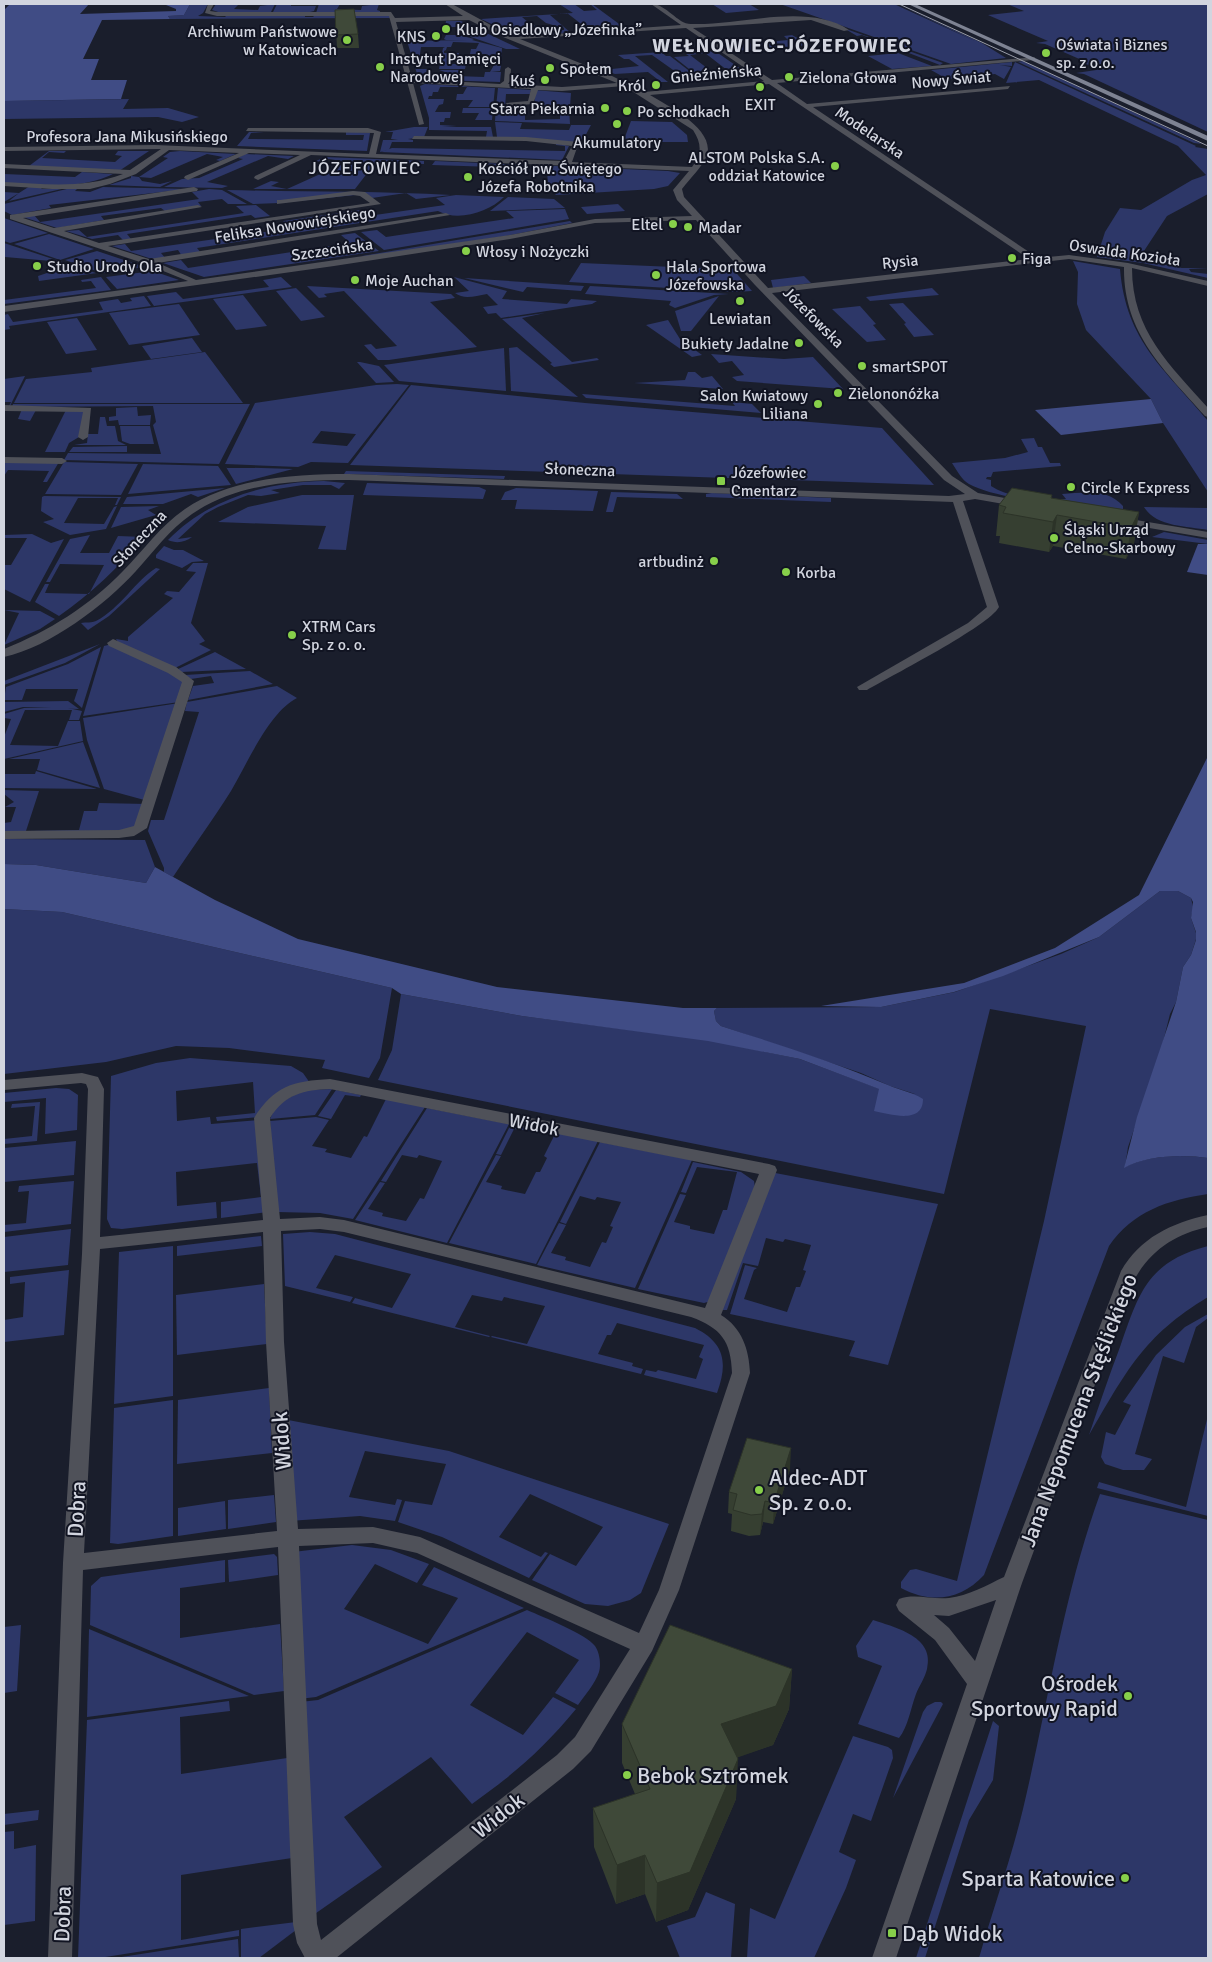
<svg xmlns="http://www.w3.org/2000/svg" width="1212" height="1962" font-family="Signika,sans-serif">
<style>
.green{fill:#2d3768;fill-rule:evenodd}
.forest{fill:#404c85}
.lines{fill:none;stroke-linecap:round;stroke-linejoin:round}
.minor{fill:#4f5159;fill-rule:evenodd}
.major{fill:#7e8393;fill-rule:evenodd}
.tram{stroke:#999ca8;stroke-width:1}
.wall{fill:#363f31}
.shaded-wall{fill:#2c3328}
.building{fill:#3f4939;stroke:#2c3328}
.poi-dot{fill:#87cf4a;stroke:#111422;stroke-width:2}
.labels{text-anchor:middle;stroke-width:4;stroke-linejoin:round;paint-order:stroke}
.far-poi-label{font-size:16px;fill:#d2d5df;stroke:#111422;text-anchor:start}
.far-street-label{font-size:16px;fill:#d2d5df;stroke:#111422}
.far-quarter-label{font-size:18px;letter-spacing:1px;fill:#d2d5df;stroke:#111422}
.street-label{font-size:19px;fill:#d2d5df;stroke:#111422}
.far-district-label{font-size:20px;font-weight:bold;letter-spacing:1px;fill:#d2d5df;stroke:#111422}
.near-street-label{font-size:22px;fill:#d2d5df;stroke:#111422}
.near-poi-label{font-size:22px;fill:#d2d5df;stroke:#111422;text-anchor:start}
</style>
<rect width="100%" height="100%" fill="#1a1e2c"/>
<g class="green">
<polygon points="190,4 208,4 203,13 198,16 225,17 227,15 305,15 305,17 313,17 315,15 389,15 391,18 170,19 168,16 184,15"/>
<polygon points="216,4 239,4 234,9 258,10 260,6 275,4 271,12 221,13 212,10"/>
<polygon points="277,4 291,4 291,6 316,6 314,11 310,12 273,12"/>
<polygon points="319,4 343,4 340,4 337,9 361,10 362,6 379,4 377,10 380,11 380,12 316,13"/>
<path d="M559,4H574L584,11L597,10L590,4H592L626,29L580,32L589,30L567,13L550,15L571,33L517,36L481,19L573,13ZM537,16L546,23L563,28L559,24L564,28V30C548,32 534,28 522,17Z"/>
<polygon points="712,4 749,4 759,10 726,13"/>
<polygon points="780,4 894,4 977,42 897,4 982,43 1006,58 951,64"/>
<polygon points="1007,4 1208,4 1208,132 1084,74 1076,73 1103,69 1079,62 1084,61 1045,44 1036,43 1048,41 988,15 1024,11"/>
<polygon points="446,21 461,21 520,49 506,49 462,34 458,31 459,27 445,27"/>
<polygon points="847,30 849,30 943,63 940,65 862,35 857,36"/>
<polygon points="446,35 459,35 474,39 472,40 502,48 501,60 495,60 502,61 500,71 491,72 501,72 500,82 438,80 438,76 444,76 445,72 439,70 460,70 456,76 484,77 485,72 490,72 494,65 477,65 478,61 483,60 486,54 470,54 471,49 476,49 479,43 453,42 451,47 447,47 446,50 444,51 444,53 459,53 458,58 453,58 449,64 466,64 465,69 439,69 443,48 445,47 421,47 418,69 427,69 425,79 418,77 407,41 467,40 446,40 444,39"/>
<polygon points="792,35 810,45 733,51 726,46 788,40 784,36"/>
<path d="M715,51L751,76L703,80L674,57L689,56L686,54ZM705,53L736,77L720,78L690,55Z"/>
<polygon points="661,52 666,56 670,56 701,80 685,82 683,77 652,55 635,56 668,82 661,82 648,72 615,74 603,70 639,66 629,59 624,59 618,55"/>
<polygon points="898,53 932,66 892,69 868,56"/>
<polygon points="1023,61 1202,144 1194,143 1018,62"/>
<polygon points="1012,62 1012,66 1000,65 1011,67 1004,79 995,74 947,79 931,70"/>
<polygon points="1015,62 1196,146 1195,147 1208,149 1208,194 1167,216 1142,254 1143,256 1149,257 1149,262 1182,268 1208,268 1189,269 1191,272 1208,274 1208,278 1143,263 1097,257 1105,232 1120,208 1141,210 1192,180 1206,175 1178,146 1039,80 1006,83"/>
<polygon points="425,84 495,88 493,107 468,107 473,100 456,100 457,94 463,94 467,87 440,87 438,92 433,92 432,96 429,96 428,99 444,99 443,104 439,105 435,112 451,112 450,118 442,118 445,118 444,122 440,122 440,125 457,126 442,127 491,127 493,137 486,137 487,131 429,130 429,118 420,86"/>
<polygon points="498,88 531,90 530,94 506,94 505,107 496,107"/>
<polygon points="534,90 571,93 570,107 535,107"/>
<polygon points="129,99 123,109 168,108 199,117 182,122 158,117 4,119 4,101"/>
<polygon points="463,108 493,108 492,120 475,120 479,113 462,113"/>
<polygon points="496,108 525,108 525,120 560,119 560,108 569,108 570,124 495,121"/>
<polygon points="631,121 672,122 687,135 688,142 623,142"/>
<polygon points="495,122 522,123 520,129 569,130 571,125 591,125 582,142 576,143 497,137"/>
<polygon points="414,127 428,127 424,137 408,139 413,140 413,142 392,142 389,150 380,152 383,140 398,140 391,139 393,132 385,132"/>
<polygon points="346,131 370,133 367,151 237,146 249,132 264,132 251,133 248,139 363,140 364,135 346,135"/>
<polygon points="556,143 569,146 562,160 381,152 392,148 565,151 565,146 556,145"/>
<polygon points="49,151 66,151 64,153 49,152 42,158 115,162 122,156 115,155 118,151 149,151 119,171 29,166"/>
<polygon points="180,151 236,154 220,161 216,160 223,157 207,154 151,178 139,177 142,181 160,184 172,181 160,187 109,185 131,178 131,176 139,177 168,158 163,157 170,152"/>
<polygon points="245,154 294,156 288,159 268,156 207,182 228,186 222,188 164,187 182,179 199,178 243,159 238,158"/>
<polygon points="325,157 424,161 424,164 375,163 355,189 253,189 271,181 279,182 271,186 287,189 347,162 329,159 322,162 316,161"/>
<polygon points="435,161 524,165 523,168 432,165"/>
<polygon points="534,165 668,171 680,173 668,186 654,189 556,195 548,186 547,169 532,169"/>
<path d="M82,172L112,174L117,172C81,191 43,185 4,183V174L75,177Z"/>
<polygon points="30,186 43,187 41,189 66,188 9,201 19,193 4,202 4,192 19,193"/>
<polygon points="103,187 188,189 49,205 51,208 12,215 4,211 4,204 71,188 77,189 75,191 90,192"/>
<polygon points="209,189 222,190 247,204 228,204 222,199 198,202 201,206 165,211 161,208 101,216 104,220 57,228 23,217 34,215 40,222 199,199 192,192"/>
<path d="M227,190C302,192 376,191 451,195L416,199L406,193L372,198L365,194L279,203L253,204Z"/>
<path d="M456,195L504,197C489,212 458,222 438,211L197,248L201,253L182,256L178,250L161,253L166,259L155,260L112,246L125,244L131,251L292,228L283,221L360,210L368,216L445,205L436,198Z"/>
<polygon points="508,197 554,199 565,208 490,211"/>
<polygon points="618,204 625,211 587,214 581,207"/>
<polygon points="256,205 270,216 255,218 251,215 127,234 131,239 123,240 118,235 92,239 66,231 79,230 87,237 244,213 236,206"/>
<polygon points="565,209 569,219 384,250 361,232 377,230 386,237 514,218 506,211"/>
<polygon points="4,218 48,233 10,243 4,241"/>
<polygon points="570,221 572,223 506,236 364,257 362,256"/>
<polygon points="355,233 379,251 204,277 163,263 181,260 188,268 350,243 341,235"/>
<polygon points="49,234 94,249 60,260 14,244"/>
<polygon points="4,243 96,273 97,273 39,281 38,276 47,273 51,261 5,257"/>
<polygon points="97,251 145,267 102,273 65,260"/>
<path d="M1073,261L1120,269C1126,342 1165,369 1208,421V492L1163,423L1151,399L1086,330L1077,304L1078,272Z"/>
<polygon points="581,263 697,268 731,267 752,291 735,292 569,282"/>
<polygon points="153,271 179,280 117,289 106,277"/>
<polygon points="804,276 811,283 773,288 771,280"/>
<polygon points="101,277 111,290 4,304 4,300 96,288 91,281 82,282 81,280"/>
<polygon points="281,277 292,287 154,306 147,296 176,292 183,299 269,287 263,280"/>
<path d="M454,277L507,291L502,299L567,304L571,299L597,301L592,304L501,318L496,313L488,314L483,307L498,305L487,294C475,296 464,300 455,293L469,291Z"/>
<polygon points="464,278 584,286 581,291 527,287 523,292"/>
<polygon points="307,286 451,294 455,298 430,302 477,347 389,360 378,360 364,345 371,344 376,349 397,346 344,291 324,294 327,297 319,298"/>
<polygon points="590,286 729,294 714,295 675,308 669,305 671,301 585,294"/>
<polygon points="296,288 325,317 301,321 276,291"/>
<polygon points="932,288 939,295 870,301 866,297"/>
<polygon points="243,295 267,326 236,330 213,299"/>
<polygon points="144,296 151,306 9,326 10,329 4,330 4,315 8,314 13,322 103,310 99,302 118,299 121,303 132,301 130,298"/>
<polygon points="719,296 691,331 681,331 675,311"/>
<polygon points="903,303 934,335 914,337 904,324 906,323 889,304"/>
<polygon points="179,304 200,335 129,345 109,313"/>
<polygon points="860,306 876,324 873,325 886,340 867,342 832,309"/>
<polygon points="545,313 522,318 572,362 597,358 599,360 554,367 550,364 552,363 502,319"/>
<polygon points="77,318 97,350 66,354 47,322"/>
<polygon points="668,320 680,339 702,355 692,357 646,325"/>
<polygon points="192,338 202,352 151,359 142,346"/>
<polygon points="517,347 578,397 511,391 509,348"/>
<polygon points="504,348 506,391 399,381 384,365"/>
<polygon points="205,352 243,403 14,403 26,379 92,372 91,368"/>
<polygon points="711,354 784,359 813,357 843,389 737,381 732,377 744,375 732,361 719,363"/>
<polygon points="360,362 379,366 394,382 376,383 357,362"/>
<polygon points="688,372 695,372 702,378 712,376 723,389 634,383 685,380"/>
<polygon points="25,376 10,406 9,406 11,402 4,402 4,379"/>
<path d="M397,384L409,385L348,463L311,462L298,467L225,464L255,403L376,385ZM321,431L355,434H356L347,446L312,443Z"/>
<polygon points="411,385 585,403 882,428 934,485 350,465"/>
<polygon points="582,394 735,406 732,402 752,404 761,413 586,398"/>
<polygon points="13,404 250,404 219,464 64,460 68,453 161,454 153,425 156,422 153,406 12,407"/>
<polygon points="137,407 138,416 151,415 150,425 119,425 118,420 109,421 109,417 116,416 116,408"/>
<polygon points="22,409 86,411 79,437 69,443 65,452 45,452 66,410 36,410 30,421 18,419"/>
<polygon points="100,417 105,417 107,426 115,426 118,441 126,445 74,445 87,443 88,434 98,434"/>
<polygon points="120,426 150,426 154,444 130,444 122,441"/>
<path d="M1034,438L1038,447H1042L1050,463H1060L1061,466L993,472L991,477H987L986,479L991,480V486C1011,499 1043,500 1066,499L1062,494C1083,493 1107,488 1123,506V509L1119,511C1081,506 1000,501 969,484C962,480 957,471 952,463L1005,458L1028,452L1021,439Z"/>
<polygon points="127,446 127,452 69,452 73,447"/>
<polygon points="4,461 59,462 47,482 43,482 49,471 8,470 4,476"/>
<polygon points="64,462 138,464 121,495 45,494"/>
<polygon points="143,464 218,466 231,485 128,494"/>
<polygon points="226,467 225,467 293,469 236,484"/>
<polygon points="346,471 505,476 504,479 344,474"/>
<path d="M324,481L345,483L339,489L331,485H303L271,490L280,493L261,496L248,495L218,507L205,514L178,539L192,537C185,542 177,544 168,540C209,498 267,482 324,481Z"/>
<polygon points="367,483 479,487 486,490 483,499 363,495"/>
<polygon points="225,488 198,497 191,494 163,504 123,504 127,497"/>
<polygon points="516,488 598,491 593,511 515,509 517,500 501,500 505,492"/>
<polygon points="611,492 677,494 683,499 617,497 613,512 606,512"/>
<polygon points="712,493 831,498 831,502 706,497 706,494"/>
<polygon points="302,495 354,495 346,550 318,549 326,526 218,522 248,507"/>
<polygon points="44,496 121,497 117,505 115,505 118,498 78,498 64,523 104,524 114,507 117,506 106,529 70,535 43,522 54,519 41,511 42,497"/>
<polygon points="159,506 148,510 156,515 111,528 121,507"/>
<path d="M1144,507L1208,508V530C1187,526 1156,527 1144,507Z"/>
<polygon points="1164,532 1208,540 1208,544 1152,537"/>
<polygon points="32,534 51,543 64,539 30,602 4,589 4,565 11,565 27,538 4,538 4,535"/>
<path d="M90,535L80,553H109L118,536L144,537C118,568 92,593 59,616L35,602L45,584H49L45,593L89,594L104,565L60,564L50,582H46L70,539Z"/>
<polygon points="164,546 174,550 183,550 204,561 192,562 182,568 156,558 156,555"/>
<polygon points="193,563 208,563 191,623 205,641 199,644 211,650 173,669 119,644 116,639 128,641 128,637 173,598 164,594 167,591 179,592 196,572 186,571"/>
<path d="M156,568L160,569L109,616L88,630L81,623C86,622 92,623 96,621C121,608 136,580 156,568Z"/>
<polygon points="4,610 40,611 55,619 40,629 4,645 19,613"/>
<polygon points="100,644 65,663 4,685 4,681"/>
<polygon points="112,644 184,679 179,702 83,716 104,646"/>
<polygon points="101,647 82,708 74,701 78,689 26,689 22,700 4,700 6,687 68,664"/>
<polygon points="215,652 246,669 181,672 176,670"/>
<polygon points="250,671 273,684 188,700 193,686 214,683 211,676 191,679 185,675"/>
<path d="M277,686L297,698C269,712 247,764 231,791C213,820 192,848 173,877L164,872V868L148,831L151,820H164L199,712L185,711L187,702Z"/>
<polygon points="68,701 79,709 23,707 4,712 4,702"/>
<polygon points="179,703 148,801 104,789 87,740 83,718"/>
<polygon points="24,708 68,708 82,711 79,720 69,720 72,710 25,710 10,745 58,746 68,721 80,721 83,741 4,759 4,737 11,719 4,718 4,714"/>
<polygon points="83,742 100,788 37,770 40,759 9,759"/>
<polygon points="36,771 97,789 4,788 4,774 35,774"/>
<polygon points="4,790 39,791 26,831 79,830 84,811 97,811 99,803 147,804 141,823 129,831 9,834 4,834 4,823 11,822 16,807 5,807 14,802 4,794"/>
<polygon points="4,839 145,840 155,867 146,883 36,865 4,864"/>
<path d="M1160,891H1178L1191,898L1193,907L1191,918L1197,936L1191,955L1183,967L1176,1002L1170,1014L1161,1050L1128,1147L1125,1167C1149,1155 1182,1154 1208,1158V1194C1168,1200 1133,1211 1109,1246L984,1575C961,1600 931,1604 901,1588V1582L910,1570L916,1569L957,1581L1044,1221L1086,1026L990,1009L944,1194L378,1080L392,1050L401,994L522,1016L708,1040L800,1059L880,1089L915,1094L890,1086L861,1073L721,1026L716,1021L714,1011L717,1008L881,1007L955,992L1061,954L1099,937Z"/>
<polygon points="4,909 62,912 392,988 380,1058 369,1078 322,1068 325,1060 229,1048 176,1046 106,1062 4,1074"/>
<polygon points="190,1058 291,1066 303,1073 310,1083 259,1117 217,1121 216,1117 255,1113 253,1082 176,1091 177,1121 210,1117 211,1124 259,1120 268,1212 221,1218 221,1202 261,1197 257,1163 176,1172 177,1206 216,1202 217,1218 122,1229 111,1228 107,1219 111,1076 156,1063"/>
<polygon points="56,1088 69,1089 78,1095 77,1130 45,1134 46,1098 4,1102 4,1093"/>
<polygon points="332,1089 315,1115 270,1119 276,1105 303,1090"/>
<polygon points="336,1090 361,1095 360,1097 345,1095 331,1119 318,1116"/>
<polygon points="386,1099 425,1107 353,1219 320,1213 277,1212 270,1121 316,1117 329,1120 312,1146 327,1149 325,1152 351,1158 364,1136 367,1137"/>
<polygon points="40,1102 37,1141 4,1144 4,1139 32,1136 35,1106 11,1108 12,1104"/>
<polygon points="427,1108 509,1124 447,1243 355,1220 380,1182 385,1183 368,1209 383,1213 382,1216 406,1221 420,1198 424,1199 442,1161 419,1155 417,1158 402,1155 386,1182 381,1181"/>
<polygon points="511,1124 598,1141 536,1264 449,1243 496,1155 501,1156 486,1182 502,1186 501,1189 525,1194 536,1172 540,1172 547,1158 544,1156 555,1134 514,1129 501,1155 496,1154"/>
<polygon points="76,1141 74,1175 4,1182 4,1148"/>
<polygon points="600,1142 692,1160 635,1288 537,1265 559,1223 566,1225 551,1253 566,1257 565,1260 590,1267 602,1242 606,1243 613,1227 610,1226 621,1202 597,1197 595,1200 580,1196 566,1224 560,1222"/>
<polygon points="693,1162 741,1172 754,1181 755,1188 711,1301 704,1303 638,1289 680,1194 686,1195 674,1222 690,1226 690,1229 714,1234 723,1210 727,1210 737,1172 697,1167 686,1193 681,1192"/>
<polygon points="770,1172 938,1204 888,1365 849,1356 855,1341 730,1314 745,1265 757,1268 754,1270 744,1299 787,1312 796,1287 800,1287 806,1271 803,1270 811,1245 785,1239 783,1242 766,1238 758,1266 743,1263 727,1310 722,1310"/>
<polygon points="74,1181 71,1224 4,1232 4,1225 26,1223 29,1191 18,1192 19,1186"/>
<polygon points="71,1229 68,1265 4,1272 4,1237"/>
<path d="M310,1232L335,1234L695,1328C725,1343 728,1363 717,1393L644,1375L646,1370L656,1372L658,1370L696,1379L703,1359L699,1357L704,1345L617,1323L611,1335H607L598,1354L633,1363L632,1366L643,1369L641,1374L491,1337L492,1336L527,1344L545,1306L504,1297L502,1301L472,1295L455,1327L490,1336L489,1337L352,1303L355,1298L392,1308L411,1274L335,1255L316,1288L353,1297L350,1302L285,1286L283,1234Z"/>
<polygon points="261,1236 262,1246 177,1256 177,1246"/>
<polygon points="173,1246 173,1396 114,1404 119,1252"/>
<path d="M1208,1246V1297C1143,1336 1126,1372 1089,1435C1099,1405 1109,1376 1120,1347C1139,1293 1147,1262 1208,1246Z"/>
<polygon points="69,1270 64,1335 4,1342 4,1320 23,1317 25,1282 10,1284 10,1277"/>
<polygon points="264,1284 267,1344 177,1355 176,1295"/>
<polygon points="1208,1314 1208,1318 1196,1327 1184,1363 1163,1356 1135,1454 1152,1459 1144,1470 1123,1470 1105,1464 1101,1457 1106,1432 1115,1435 1131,1405 1123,1402 1156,1355 1185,1327"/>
<polygon points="269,1388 272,1453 177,1464 178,1400"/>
<polygon points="173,1400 173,1536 118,1544 110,1543 114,1408"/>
<polygon points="1208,1415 1208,1516 1097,1488 1099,1482 1186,1507"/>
<polygon points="283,1419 449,1451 669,1524 641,1593 630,1600 608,1606 585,1604 532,1580 550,1554 576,1566 603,1527 530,1494 499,1537 541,1557 545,1552 548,1553 529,1578 442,1537 398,1522 405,1501 432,1505 446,1464 365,1451 349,1497 395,1505 397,1499 402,1500 395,1521 360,1516 289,1521"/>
<path d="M1100,1494L1208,1520V1958H979C993,1909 1011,1859 1023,1809C1048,1704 1063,1596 1100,1494Z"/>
<polygon points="274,1495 276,1522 228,1529 228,1500"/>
<polygon points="225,1501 226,1529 178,1536 178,1508"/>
<polygon points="352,1545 391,1550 429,1564 417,1583 375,1564 344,1609 428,1644 458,1598 422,1585 434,1567 524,1608 316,1697 299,1699 293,1552"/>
<polygon points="274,1554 277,1557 278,1575 229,1582 228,1560"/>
<polygon points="225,1560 225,1582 180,1588 180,1638 280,1624 284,1691 254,1695 90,1625 91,1586 101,1577"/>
<path d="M527,1610C543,1617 586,1634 595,1646C600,1653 601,1665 599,1672C595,1684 585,1695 578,1705L555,1693L579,1660L527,1632L470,1705L523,1735L553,1697L576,1709C543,1749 514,1774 472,1804L431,1757L344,1817L382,1867L309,1918L300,1702L318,1700Z"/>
<path d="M873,1620C897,1628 935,1637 927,1669C925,1678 919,1686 916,1694C911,1707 908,1727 899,1738L858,1724L882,1666L858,1657L856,1646Z"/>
<polygon points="21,1625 17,1691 4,1693 4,1627"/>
<polygon points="89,1629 249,1696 87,1717"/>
<polygon points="229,1701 230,1711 180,1717 181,1774 287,1758 292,1858 181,1875 181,1940 239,1930 239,1936 99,1958 78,1958 87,1720"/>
<polygon points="935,1702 941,1702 943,1704 893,1798 923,1712 927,1706"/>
<polygon points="993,1721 999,1726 993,1780 969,1820 925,1958 916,1958"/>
<polygon points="853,1736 888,1747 892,1750 893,1758 871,1821 853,1814 839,1852 856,1860 846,1888 814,1958 747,1958 750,1908 775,1919"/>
<polygon points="39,1810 38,1820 4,1825 4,1814"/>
<polygon points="14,1831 14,1849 36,1845 35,1921 4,1925 4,1832"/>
<polygon points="706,1892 735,1904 731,1958 680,1958 667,1926 695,1917"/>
<polygon points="296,1922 296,1930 259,1958 241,1958 241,1929"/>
<polygon points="238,1939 239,1958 114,1958 115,1958"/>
</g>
<g class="forest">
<polygon points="10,4 89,4 80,14 176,11 176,9 166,5 151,5 152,4 190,4 184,15 168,16 170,19 102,20 83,59 99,59 91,80 127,80 121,99 4,101 4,10"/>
<polygon points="1151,399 1163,423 1061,435 1035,410"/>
<polygon points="1198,544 1208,544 1208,575 1187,572"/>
<path d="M1208,756V1158C1183,1154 1147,1155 1124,1168L1137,1117L1176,1002L1183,967L1191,955L1196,940V932L1191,918L1193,902L1191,898L1178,891H1160L1099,937L1003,976L954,992L881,1007L821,1006L964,983L1055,948L1139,895Z"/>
<path d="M4,864L36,865L146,883L155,867L215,900L298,939L497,987L683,1008H717L714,1011L716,1021L721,1026C777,1044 834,1062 888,1085C899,1090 912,1092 923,1099C923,1125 890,1114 874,1111L879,1089L800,1059L708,1041L522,1016L401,994L392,988L62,912L4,909Z"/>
</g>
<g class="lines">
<g class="minor">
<path d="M208,4H214L210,11L217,12H391L395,18L463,16L445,4H452L513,37L681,25L651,4C667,4 677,24 691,24C739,26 807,2 849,30L844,31L811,20L693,28L772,80L1035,57L1033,60L777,83L807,104L1010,86L1008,89L813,107L1038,258L1069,255L1128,263L1208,281V286L1132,268C1132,331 1170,365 1208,408V417L1205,416C1164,370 1123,333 1124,267L1069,259L772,293L952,476L978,493L1021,501L1026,504L1021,507L975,499L963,501L999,607C989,626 891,676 867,690H859L857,687L968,623L987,607L953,502L349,480C296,480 237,483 192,514C169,530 154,551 136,571C105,605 50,647 4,657V649C49,631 89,606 123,571C144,550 160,526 185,509C232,478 294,474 349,474L949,496L965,494L944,480L755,285L696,220L595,223L510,239L334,266L4,312V306L188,281L146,264L10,219V215L194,187L198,189L197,191L23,218L54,228L198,205L202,207L64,231L99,243L370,203L360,196L353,195L277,204V200H280L353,191L365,192L381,204L108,246L149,259L446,213L450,215L158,263L196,280L510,235L595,219L692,216L677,200L673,190L689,171L311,155L258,180L254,178L255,176L300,155L249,153L188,180L184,178L185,176L239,153L169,150L136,174L110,184L90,189H52L4,186V182C45,184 84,189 123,174L4,168V164L130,170L161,149L4,151V147L155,145L369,154L374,133L246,131L248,128H368L381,132L376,154L564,161L572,146L526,141L412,139L414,136L526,137L579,142L572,162L692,167C702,154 702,144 693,130L624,86L562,91L538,90L533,104L508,106L506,103L528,101L531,89L413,83L424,124L419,125L389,16H217L205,13ZM469,20L503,37L617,83L562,87L508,84L510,81L511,69L508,67L505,69L504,81L500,84L412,79L396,22ZM686,28L764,81L644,92L610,75L520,39ZM769,84L1029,259L768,288L684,197L682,189C690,178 702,168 707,155C715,129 668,106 650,95Z"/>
<polygon points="4,405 91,408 88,437 83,440 78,437 83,412 4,411"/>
<polygon points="4,457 62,458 67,461 62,464 4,463"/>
<polygon points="1118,517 1208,532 1208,538 1114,522 1114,518"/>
<polygon points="113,639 176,667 194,681 147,828 134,836 119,838 4,839 4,831 119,830 134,826 182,682 168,673 109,646 107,643"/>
<path d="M82,1073L98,1077L104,1089L100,1237L263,1220L254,1118C274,1086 293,1081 330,1079L769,1164L775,1166L777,1170L721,1315C742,1328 749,1349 750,1373L679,1590L652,1651L591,1751L573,1769L336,1958H305L297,1943L293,1924L278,1547L83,1570L72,1958H48L63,1563L82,1254L88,1089L86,1084L81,1083L4,1090V1080ZM330,1089L759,1174L705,1308L344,1220L320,1217L280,1219L270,1118C285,1094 304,1090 330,1089ZM320,1229L344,1232L691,1317C721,1328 731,1341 732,1373L659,1590L639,1633L420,1537L373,1527L298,1529L284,1342L281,1231ZM263,1232L266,1342L277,1531L84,1553L100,1249ZM373,1543L417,1553L630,1649L575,1737L557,1755L321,1940L317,1924L299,1546Z"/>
<path d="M1208,1215V1227C1174,1234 1148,1252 1132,1284L1022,1583L896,1958H872L967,1684L935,1640L899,1611L896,1605L899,1599C915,1593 932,1600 949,1598C968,1596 987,1585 1004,1577L1121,1271C1140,1238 1171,1223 1208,1215ZM996,1600L975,1661L949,1628L934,1615L949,1616Z"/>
</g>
<polygon class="major" points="908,4 915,4 1208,136 1208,141"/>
<polyline class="tram" points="899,4 1208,146"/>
</g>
<g class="wall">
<polygon points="335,10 358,34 359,48 337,48"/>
<polygon points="1052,495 1052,498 1139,512 1134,543 1126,559 1053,546 1049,552 999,543 1000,536 996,536 999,505"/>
<polygon points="790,1469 773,1524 763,1522 760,1535 749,1536 731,1531 732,1514 728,1513 729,1492"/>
<polygon points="792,1669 789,1709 773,1745 737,1757 736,1799 688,1910 656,1922 645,1894 616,1904 594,1847 593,1808 635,1794 622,1763 622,1724"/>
</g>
<g class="shaded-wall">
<polygon points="1139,512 1134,543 1126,559 1131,528"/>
<polygon points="1057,515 1053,546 1049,552 1053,522"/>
<polygon points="791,1448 790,1469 773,1524 774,1503"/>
<polygon points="765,1501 763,1522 760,1535 762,1514"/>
<polygon points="792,1669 789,1709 773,1745 719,1764 721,1724"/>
<polygon points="738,1759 736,1799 688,1910 656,1922 657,1883"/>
<polygon points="645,1855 645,1894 616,1904 617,1865"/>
</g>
<g class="building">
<polygon points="354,9 358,34 336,35 335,10"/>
<polygon points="1012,488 1052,495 1051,498 1139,512 1131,528 1057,515 1053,522 1003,513 1006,507 999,505"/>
<polygon points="747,1438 791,1448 774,1503 765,1501 762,1514 751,1515 733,1510 737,1494 729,1492"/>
<polygon points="670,1625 792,1669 776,1706 721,1724 738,1759 690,1872 657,1883 645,1855 617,1865 593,1808 650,1789 622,1724"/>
</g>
<g class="poi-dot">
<circle cx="446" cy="29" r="5"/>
<circle cx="436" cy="36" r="5"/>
<circle cx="347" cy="40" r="5"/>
<circle cx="1046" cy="53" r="5"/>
<circle cx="380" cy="67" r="5"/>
<circle cx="550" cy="68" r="5"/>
<circle cx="789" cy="77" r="5"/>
<circle cx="545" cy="80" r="5"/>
<circle cx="656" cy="85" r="5"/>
<circle cx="760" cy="87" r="5"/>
<circle cx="605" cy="108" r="5"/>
<circle cx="627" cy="111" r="5"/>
<circle cx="617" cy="124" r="5"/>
<circle cx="835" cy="166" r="5"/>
<circle cx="468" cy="177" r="5"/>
<circle cx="673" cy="224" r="5"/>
<circle cx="688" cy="227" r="5"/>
<circle cx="466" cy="251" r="5"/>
<circle cx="1012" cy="258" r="5"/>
<circle cx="37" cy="266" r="5"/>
<circle cx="656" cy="275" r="5"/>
<circle cx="355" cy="280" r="5"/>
<circle cx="740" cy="301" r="5"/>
<circle cx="799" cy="343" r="5"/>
<circle cx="862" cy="366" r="5"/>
<circle cx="838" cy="393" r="5"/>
<circle cx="818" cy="404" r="5"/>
<rect x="716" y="476" width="10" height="10" rx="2.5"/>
<circle cx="1071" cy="487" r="5"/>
<circle cx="1054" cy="538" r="5"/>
<circle cx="714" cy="561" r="5"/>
<circle cx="786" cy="572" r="5"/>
<circle cx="292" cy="635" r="5"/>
<circle cx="759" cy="1490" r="5"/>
<circle cx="1128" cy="1696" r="5"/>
<circle cx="627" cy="1775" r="5"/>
<circle cx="1125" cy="1878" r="5"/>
<rect x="887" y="1928" width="10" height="10" rx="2.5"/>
</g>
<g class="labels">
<g class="far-poi-label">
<text x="456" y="35">Klub Osiedlowy „Józefinka”</text>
<text x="337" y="37" text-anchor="end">Archiwum Państwowe<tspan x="337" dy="18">w Katowicach</tspan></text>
<text x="426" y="42" text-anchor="end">KNS</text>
<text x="1056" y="50">Oświata i Biznes<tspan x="1056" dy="18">sp. z o.o.</tspan></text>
<text x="390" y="64">Instytut Pamięci<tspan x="390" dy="18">Narodowej</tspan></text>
<text x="560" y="74">Społem</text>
<text x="799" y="83">Zielona Głowa</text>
<text x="535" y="86" text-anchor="end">Kuś</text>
<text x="646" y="91" text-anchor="end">Król</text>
<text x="760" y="110" text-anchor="middle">EXIT</text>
<text x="595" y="114" text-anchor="end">Stara Piekarnia</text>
<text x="637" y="117">Po schodkach</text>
<text x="617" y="148" text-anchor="middle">Akumulatory</text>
<text x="825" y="163" text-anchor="end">ALSTOM Polska S.A.<tspan x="825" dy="18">oddział Katowice</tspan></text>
<text x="478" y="174">Kościół pw. Świętego<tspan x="478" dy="18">Józefa Robotnika</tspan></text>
<text x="663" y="230" text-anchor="end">Eltel</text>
<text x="698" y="233">Madar</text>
<text x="476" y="257">Włosy i Nożyczki</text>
<text x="1022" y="264">Figa</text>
<text x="47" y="272">Studio Urody Ola</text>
<text x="666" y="272">Hala Sportowa<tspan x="666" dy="18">Józefowska</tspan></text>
<text x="365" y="286">Moje Auchan</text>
<text x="740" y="324" text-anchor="middle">Lewiatan</text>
<text x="789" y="349" text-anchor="end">Bukiety Jadalne</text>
<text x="872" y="372">smartSPOT</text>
<text x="848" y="399">Zielononóżka</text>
<text x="808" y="401" text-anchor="end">Salon Kwiatowy<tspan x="808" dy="18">Liliana</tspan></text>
<text x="731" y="478">Józefowiec<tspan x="731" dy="18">Cmentarz</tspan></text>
<text x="1081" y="493">Circle K Express</text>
<text x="1064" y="535">Śląski Urząd<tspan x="1064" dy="18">Celno-Skarbowy</tspan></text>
<text x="704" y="567" text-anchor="end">artbudinż</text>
<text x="796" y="578">Korba</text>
<text x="302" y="632">XTRM Cars<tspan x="302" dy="18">Sp. z o. o.</tspan></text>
</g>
<g class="far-street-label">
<text transform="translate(716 73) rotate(-5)" y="6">Gnieźnieńska</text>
<text transform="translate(951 79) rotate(-5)" y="6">Nowy Świat</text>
<text transform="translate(870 132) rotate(34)" y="6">Modelarska</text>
<text x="127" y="142">Profesora Jana Mikusińskiego</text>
<text transform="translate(295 224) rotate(-9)" y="6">Feliksa Nowowiejskiego</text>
<text transform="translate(332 249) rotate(-8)" y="6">Szczecińska</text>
<text transform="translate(1125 252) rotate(8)" y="6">Oswalda Kozioła</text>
<text transform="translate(900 261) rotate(-6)" y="6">Rysia</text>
<text transform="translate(814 317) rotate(45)" y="6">Józefowska</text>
<text transform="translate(580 469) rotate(2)" y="6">Słoneczna</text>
<text transform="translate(139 538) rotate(-47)" y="6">Słoneczna</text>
</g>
<g class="far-quarter-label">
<text x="365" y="174">JÓZEFOWIEC</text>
</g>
<g class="street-label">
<text transform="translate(534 1124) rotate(11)" y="7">Widok</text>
</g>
<g class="far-district-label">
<text x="782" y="52">WEŁNOWIEC-JÓZEFOWIEC</text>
</g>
<g class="near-street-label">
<text transform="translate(1078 1410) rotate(-69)" y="8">Jana Nepomucena Stęślickiego</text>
<text transform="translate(281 1441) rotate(-94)" y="8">Widok</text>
<text transform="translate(76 1509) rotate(-87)" y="8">Dobra</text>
<text transform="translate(498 1815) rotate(-38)" y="8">Widok</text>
<text transform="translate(62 1914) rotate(-88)" y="8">Dobra</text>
</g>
<g class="near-poi-label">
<text x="769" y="1485">Aldec-ADT<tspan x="769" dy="25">Sp. z o.o.</tspan></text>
<text x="1118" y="1691" text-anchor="end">Ośrodek<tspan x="1118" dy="25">Sportowy Rapid</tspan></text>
<text x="637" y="1783">Bebok Sztrōmek</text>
<text x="1115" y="1886" text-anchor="end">Sparta Katowice</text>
<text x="902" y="1941">Dąb Widok</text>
</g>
</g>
<rect width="1212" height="1962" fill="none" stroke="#d2d5df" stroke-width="10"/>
</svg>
